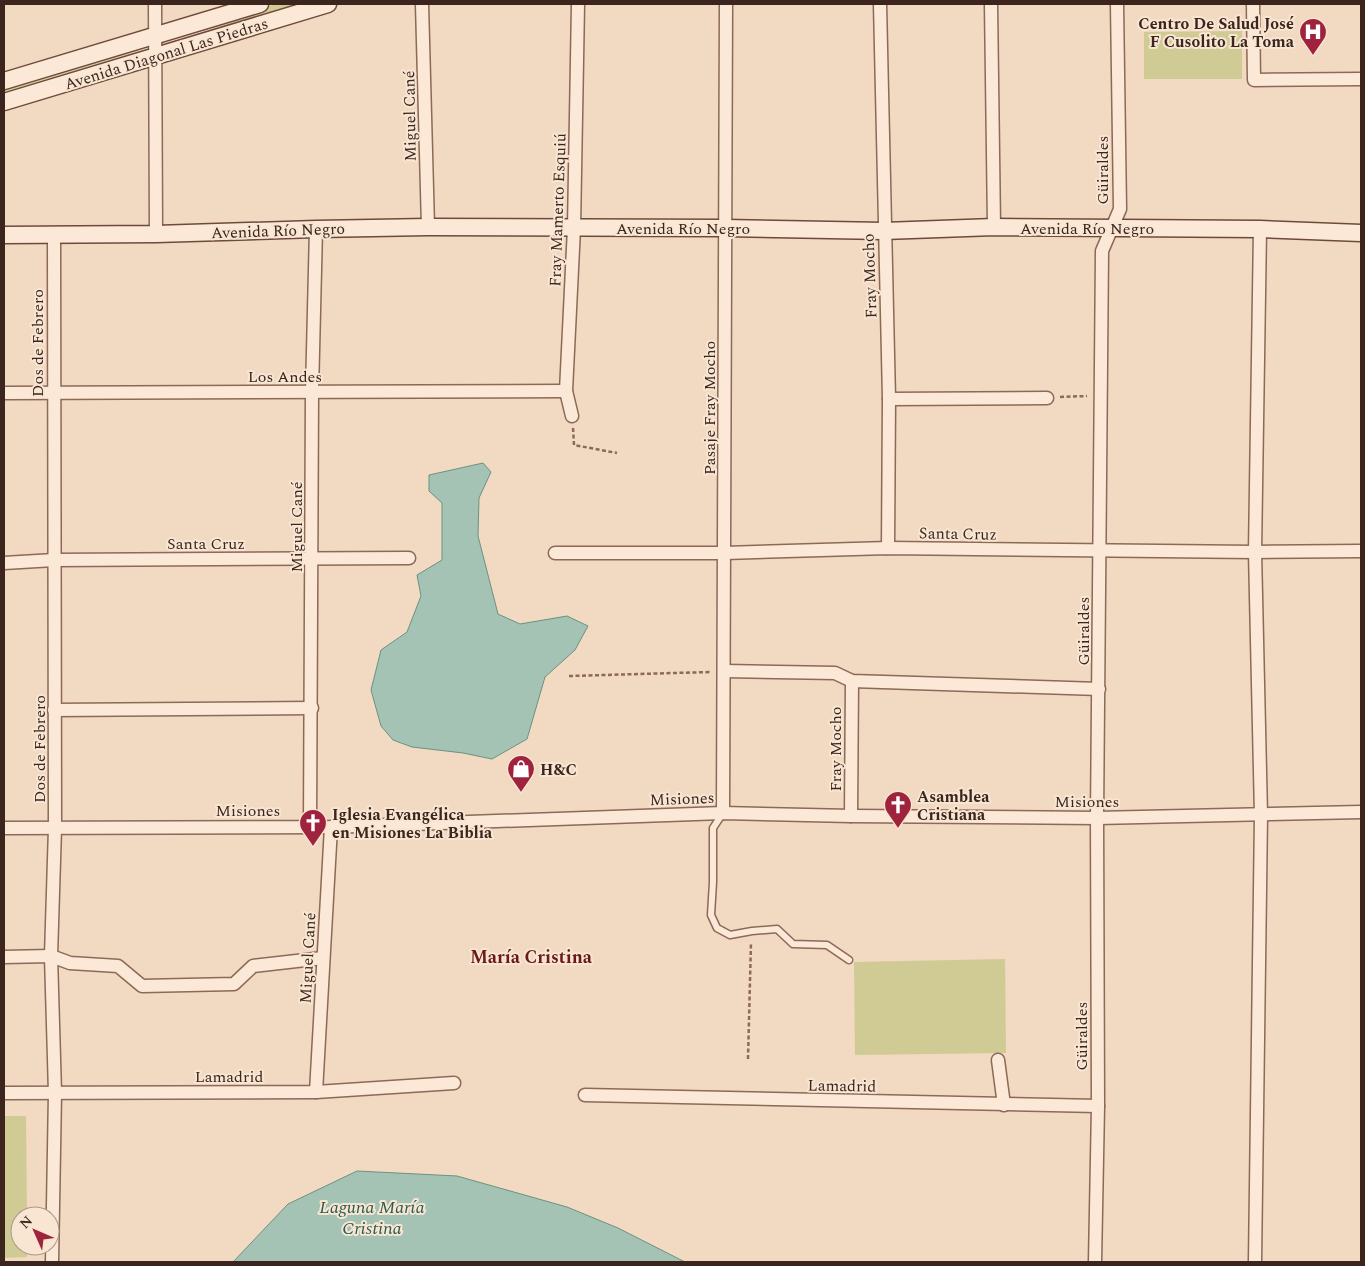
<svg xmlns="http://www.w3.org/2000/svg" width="1365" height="1266" font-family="Spectral,serif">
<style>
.green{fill:#d0cb95}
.water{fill:#a4c3b4;stroke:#6b9280}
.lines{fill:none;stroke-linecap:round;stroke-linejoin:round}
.lane-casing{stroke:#8c6958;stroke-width:9}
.street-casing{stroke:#8c6958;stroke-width:15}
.secondary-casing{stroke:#6e4a3b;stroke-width:19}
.path{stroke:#8c6958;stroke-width:2.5;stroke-dasharray:4 2.5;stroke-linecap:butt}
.lane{stroke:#fbe8d6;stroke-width:6}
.street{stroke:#fbe8d6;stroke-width:12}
.secondary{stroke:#fbe8d6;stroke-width:16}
.labels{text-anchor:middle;stroke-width:4;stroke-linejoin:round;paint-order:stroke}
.poi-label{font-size:16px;font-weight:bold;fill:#3b251d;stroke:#f8e5d2;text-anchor:start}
.street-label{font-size:16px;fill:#3b251d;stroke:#f8e5d2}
.neighbourhood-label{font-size:18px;font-weight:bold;fill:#6a1a19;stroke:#f8e5d2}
.water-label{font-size:18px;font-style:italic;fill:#2b5c4f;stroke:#f8e5d2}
</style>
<rect width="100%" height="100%" fill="#f1d9c2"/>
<g class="green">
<polygon points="277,4 301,4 166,41 165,36"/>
<polygon points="1242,31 1242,79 1144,79 1144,32"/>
<polygon points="136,46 138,51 4,92 4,87"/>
<polygon points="1005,959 1006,1053 855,1055 854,962"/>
<polygon points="4,1116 26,1116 27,1216 20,1216 20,1246 27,1246 27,1257 4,1258"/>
</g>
<g class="water">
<polygon points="483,463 491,472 479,498 478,536 498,614 520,624 567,616 588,626 575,650 545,677 527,739 492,759 463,753 412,747 393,740 381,726 371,690 381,650 407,632 421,596 417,575 442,560 442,503 429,491 429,475"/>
<polygon points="357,1171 457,1176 567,1207 618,1228 685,1262 233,1262 288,1204"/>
</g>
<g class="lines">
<defs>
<polyline id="lane" points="723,813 713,828 713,882 711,915 717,928 730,935 752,931 777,929 793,944 827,945 849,960"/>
<g id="street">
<polyline points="155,4 156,234"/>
<polyline points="422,4 428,227"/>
<polyline points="880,4 889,399 888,548"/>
<polyline points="991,4 994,227"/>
<polyline points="1253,4 1254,80 1361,79"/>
<polyline points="4,393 566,391"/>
<polyline points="889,399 1047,398"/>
<polyline points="572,416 566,391 574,228 578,4"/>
<polyline points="555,553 725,553 888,548 1255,552 1361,551"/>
<polyline points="4,563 54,560 409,558"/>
<polyline points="725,671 835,673 852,681 1099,689"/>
<polyline points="54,710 312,708"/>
<polyline points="723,813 726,4"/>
<polyline points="851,816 852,681"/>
<polyline points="310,826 312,392 316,229"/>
<polyline points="4,828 331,827 723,813 851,816 1097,818 1361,812"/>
<polyline points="4,957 51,956 70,963 118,966 142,986 234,984 253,966 323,958"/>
<polyline points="998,1060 1004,1105"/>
<polyline points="316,1092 331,827"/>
<polyline points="4,1093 316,1092 454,1083"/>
<polyline points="585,1095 1098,1106"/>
<polyline points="52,1262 55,1093 51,956 55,828 54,234"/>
<polyline points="1095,1262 1098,1106 1097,818 1102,251 1120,209 1117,4"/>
<polyline points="1255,1262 1261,815 1255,552 1260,229"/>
</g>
<g id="secondary">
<polyline points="4,81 260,4"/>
<polyline points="4,102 328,4"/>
<polyline points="4,235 156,234 316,229 428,227 725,228 884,231 994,227 1260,229 1361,233"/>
</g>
</defs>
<use href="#lane" class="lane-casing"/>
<use href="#street" class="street-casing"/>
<use href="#secondary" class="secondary-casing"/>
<g class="path">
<polyline points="1060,397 1087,396"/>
<polyline points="573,428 574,445 617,453"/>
<polyline points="569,676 710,672"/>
<polyline points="748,1059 751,942"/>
</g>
<use href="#lane" class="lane"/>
<use href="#street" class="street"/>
<use href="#secondary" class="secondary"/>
</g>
<defs>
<symbol id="hospital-pin" viewBox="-11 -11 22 30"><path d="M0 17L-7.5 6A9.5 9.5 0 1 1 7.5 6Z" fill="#9f233d" stroke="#f8e5d2"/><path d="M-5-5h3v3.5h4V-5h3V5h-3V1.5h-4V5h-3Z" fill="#fff"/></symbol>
<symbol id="shop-pin" viewBox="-11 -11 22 30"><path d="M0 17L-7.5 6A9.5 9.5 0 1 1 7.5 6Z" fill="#9f233d" stroke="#f8e5d2"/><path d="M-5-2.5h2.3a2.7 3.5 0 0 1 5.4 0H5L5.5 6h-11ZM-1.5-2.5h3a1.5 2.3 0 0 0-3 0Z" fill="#fff"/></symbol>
<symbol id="church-pin" viewBox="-11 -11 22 30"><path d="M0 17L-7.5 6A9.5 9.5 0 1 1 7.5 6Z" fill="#9f233d" stroke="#f8e5d2"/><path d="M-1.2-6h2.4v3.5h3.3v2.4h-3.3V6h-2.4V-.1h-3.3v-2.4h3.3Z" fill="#fff"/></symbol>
</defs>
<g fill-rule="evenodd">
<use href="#hospital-pin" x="1297" y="16" width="32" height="43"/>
<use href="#shop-pin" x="505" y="753" width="32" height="43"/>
<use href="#church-pin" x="882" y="789" width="32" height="43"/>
<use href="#church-pin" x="297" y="807" width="32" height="43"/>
</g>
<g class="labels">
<g class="poi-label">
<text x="1294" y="29" text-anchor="end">Centro De Salud José<tspan x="1294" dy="18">F Cusolito La Toma</tspan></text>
<text x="540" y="775">H&amp;C</text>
<text x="917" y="802">Asamblea<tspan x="917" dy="18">Cristiana</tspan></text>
<text x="332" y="820">Iglesia Evangélica<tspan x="332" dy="18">en Misiones La Biblia</tspan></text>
</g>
<g class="street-label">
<text transform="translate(166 53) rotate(-17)" y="6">Avenida Diagonal Las Piedras</text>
<text transform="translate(409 116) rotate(-91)" y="6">Miguel Cané</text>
<text transform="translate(1102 170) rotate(-90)" y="6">Güiraldes</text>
<text transform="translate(557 210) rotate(-88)" y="6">Fray Mamerto Esquiú</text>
<text x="683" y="234">Avenida Río Negro</text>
<text x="1087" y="234">Avenida Río Negro</text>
<text transform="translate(278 230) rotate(-2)" y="6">Avenida Río Negro</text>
<text transform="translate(869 276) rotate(-92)" y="6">Fray Mocho</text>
<text transform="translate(37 343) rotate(-90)" y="6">Dos de Febrero</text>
<text x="285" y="382">Los Andes</text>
<text transform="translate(709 408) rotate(-90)" y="6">Pasaje Fray Mocho</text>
<text transform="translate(296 527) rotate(-90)" y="6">Miguel Cané</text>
<text transform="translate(958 533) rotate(1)" y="6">Santa Cruz</text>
<text x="206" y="549">Santa Cruz</text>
<text transform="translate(1083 631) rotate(-90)" y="6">Güiraldes</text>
<text transform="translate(39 749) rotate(-90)" y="6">Dos de Febrero</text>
<text transform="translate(835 749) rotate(-90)" y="6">Fray Mocho</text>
<text transform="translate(682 798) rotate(-2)" y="6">Misiones</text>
<text x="1087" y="807">Misiones</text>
<text x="248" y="816">Misiones</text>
<text transform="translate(307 958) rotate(-87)" y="6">Miguel Cané</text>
<text transform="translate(1081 1036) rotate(-90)" y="6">Güiraldes</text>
<text x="229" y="1082">Lamadrid</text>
<text transform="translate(842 1085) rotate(1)" y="6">Lamadrid</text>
</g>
<g class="neighbourhood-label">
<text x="531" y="963">María Cristina</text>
</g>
<g class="water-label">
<text x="372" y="1213">Laguna María<tspan x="372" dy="21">Cristina</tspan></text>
</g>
</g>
<rect width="1365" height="1266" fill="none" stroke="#3b251d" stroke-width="10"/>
<g transform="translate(35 1231) rotate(315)"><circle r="24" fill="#f8e5d2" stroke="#ac988a"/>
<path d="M0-4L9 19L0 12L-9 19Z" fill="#9f233d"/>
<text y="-8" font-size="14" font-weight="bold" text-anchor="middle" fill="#3b251d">N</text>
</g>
</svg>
